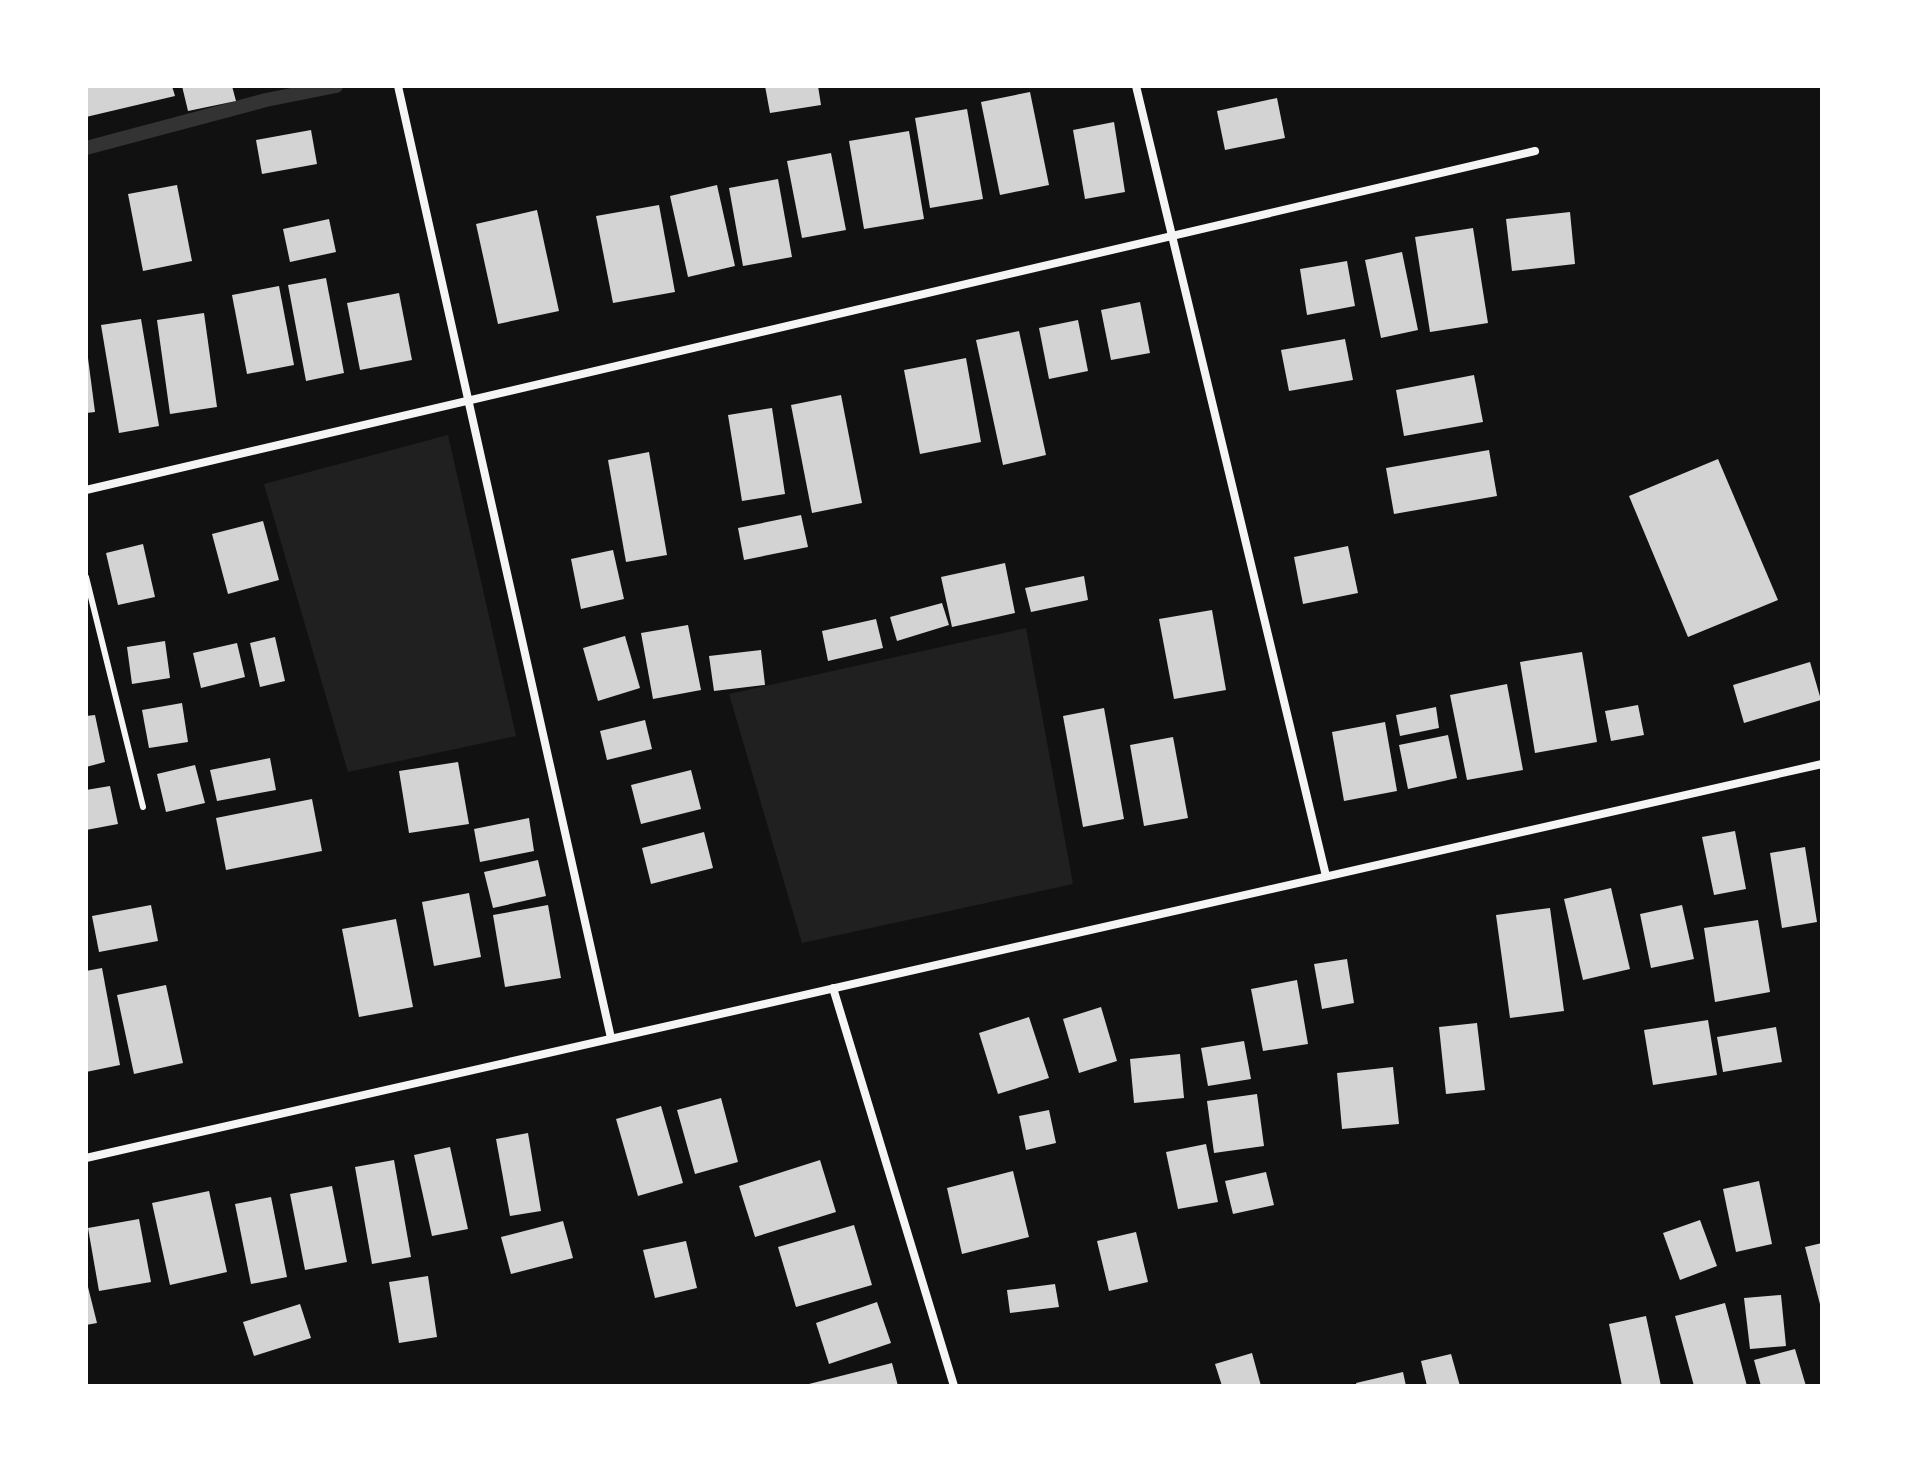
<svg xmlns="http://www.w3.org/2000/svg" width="1908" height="1472" font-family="Barlow,sans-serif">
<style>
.green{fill:#202020}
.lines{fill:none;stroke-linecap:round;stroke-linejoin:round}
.stream{stroke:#333;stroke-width:14}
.building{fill:#d3d3d3}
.service{stroke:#f5f5f5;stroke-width:6}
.minor{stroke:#f5f5f5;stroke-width:8}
</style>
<rect width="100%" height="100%" fill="#111"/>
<g class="green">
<polygon points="448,435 516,736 348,772 264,484"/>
<polygon points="1026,628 1073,884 802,943 729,694"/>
</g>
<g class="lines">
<polyline class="stream" points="86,148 266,100 336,86"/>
</g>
<g class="building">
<polygon points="86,86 172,86 175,96 86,117"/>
<polygon points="182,86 232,86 236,101 188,111"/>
<polygon points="765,86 818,86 821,105 770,113"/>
<polygon points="1030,92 1049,185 1000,195 981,102"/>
<polygon points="1277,98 1285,138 1225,150 1217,111"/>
<polygon points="967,109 983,199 930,208 915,118"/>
<polygon points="1114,122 1125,192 1085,199 1073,130"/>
<polygon points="311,130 317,164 262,174 256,140"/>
<polygon points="909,131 924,219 864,229 849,141"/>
<polygon points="831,153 846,230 802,238 787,161"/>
<polygon points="778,179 792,257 743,266 729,188"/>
<polygon points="177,185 192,261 143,271 128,194"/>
<polygon points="717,185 735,266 688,277 670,196"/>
<polygon points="659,205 675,292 613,303 596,216"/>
<polygon points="537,210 559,311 498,324 476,224"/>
<polygon points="1570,212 1575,264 1512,271 1506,219"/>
<polygon points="329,219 336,252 290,262 283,229"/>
<polygon points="1473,228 1488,323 1430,332 1415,237"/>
<polygon points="1402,252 1418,330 1381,338 1365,260"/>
<polygon points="1347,261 1355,306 1307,315 1300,269"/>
<polygon points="326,278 344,373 306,381 288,285"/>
<polygon points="279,286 294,365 247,374 232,295"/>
<polygon points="399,293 412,360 360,370 347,303"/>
<polygon points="1140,302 1150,353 1111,360 1101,310"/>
<polygon points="204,313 217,407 170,414 157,320"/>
<polygon points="141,319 159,426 119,433 101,325"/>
<polygon points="1078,320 1088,371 1049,379 1039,328"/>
<polygon points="1019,331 1046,455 1003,465 976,340"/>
<polygon points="1345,339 1353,380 1289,391 1281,350"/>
<polygon points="86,358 88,358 95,412 86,413"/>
<polygon points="966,358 981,442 920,454 904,370"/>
<polygon points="1474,375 1483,422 1404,436 1396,390"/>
<polygon points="841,395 862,503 812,513 791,405"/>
<polygon points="772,408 785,494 742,501 728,415"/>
<polygon points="1489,450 1497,496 1394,514 1386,468"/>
<polygon points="649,452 667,555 626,562 608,460"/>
<polygon points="1718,459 1778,600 1688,637 1629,496"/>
<polygon points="801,515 808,547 744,560 738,528"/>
<polygon points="263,521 279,580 228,594 212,534"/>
<polygon points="143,544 155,597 118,605 106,553"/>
<polygon points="1348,546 1358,593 1303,604 1294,557"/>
<polygon points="613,550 624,599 581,609 571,559"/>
<polygon points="1005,563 1015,613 952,627 941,577"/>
<polygon points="1084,576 1088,600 1031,612 1025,588"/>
<polygon points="942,603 949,625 897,641 890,617"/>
<polygon points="1212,610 1226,690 1174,699 1159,619"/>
<polygon points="876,619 883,648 828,661 822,631"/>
<polygon points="688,625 701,690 653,699 641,633"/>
<polygon points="625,636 640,688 598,701 583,648"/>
<polygon points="275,637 285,681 260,687 250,643"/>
<polygon points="165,641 170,678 132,684 127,647"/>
<polygon points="237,643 245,677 201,688 193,653"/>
<polygon points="761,650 765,685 714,691 709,656"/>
<polygon points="1582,652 1597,742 1535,753 1520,662"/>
<polygon points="1810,662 1821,700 1744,723 1733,685"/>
<polygon points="1507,684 1523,770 1467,780 1450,695"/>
<polygon points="182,703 188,742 149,748 142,710"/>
<polygon points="1638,705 1644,735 1611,741 1605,711"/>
<polygon points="1436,707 1439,728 1400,736 1396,715"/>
<polygon points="1104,708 1124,819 1083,827 1063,716"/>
<polygon points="95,715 105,762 86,767 86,716"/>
<polygon points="645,720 652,749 607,760 600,731"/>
<polygon points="1385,722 1397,791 1344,801 1332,732"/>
<polygon points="1448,735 1457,778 1408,789 1399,745"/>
<polygon points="1173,737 1188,818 1144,826 1130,745"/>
<polygon points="270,758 276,790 217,801 210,770"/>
<polygon points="458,762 469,824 409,833 399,771"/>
<polygon points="195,765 205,803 166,812 157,774"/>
<polygon points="691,770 701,809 641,824 631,785"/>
<polygon points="110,786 118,824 86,830 86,790"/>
<polygon points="312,799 322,851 226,870 216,818"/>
<polygon points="529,818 534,851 480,862 474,829"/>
<polygon points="1735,831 1746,889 1714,895 1702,837"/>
<polygon points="704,832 713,868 651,884 642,848"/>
<polygon points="1805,847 1817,922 1782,928 1770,853"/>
<polygon points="538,860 546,896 493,908 484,872"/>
<polygon points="1611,888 1630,969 1583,980 1564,899"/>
<polygon points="469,893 481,957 434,966 422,902"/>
<polygon points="151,905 158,941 99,952 92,916"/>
<polygon points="548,905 561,978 505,987 493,915"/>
<polygon points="1682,905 1694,959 1651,968 1640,914"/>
<polygon points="1550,908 1564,1011 1510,1018 1496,915"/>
<polygon points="396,919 413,1007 359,1017 342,929"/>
<polygon points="1758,920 1770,992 1715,1002 1704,928"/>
<polygon points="1347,959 1354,1003 1322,1009 1314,964"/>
<polygon points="102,968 120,1065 86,1072 86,971"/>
<polygon points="1297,980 1308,1044 1263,1051 1251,989"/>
<polygon points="166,985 183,1063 134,1074 117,995"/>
<polygon points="1101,1007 1117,1061 1079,1073 1063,1019"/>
<polygon points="1029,1017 1049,1078 998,1094 979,1033"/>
<polygon points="1708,1020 1717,1075 1653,1085 1644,1030"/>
<polygon points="1477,1023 1485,1090 1446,1094 1439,1027"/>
<polygon points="1776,1027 1782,1062 1723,1072 1717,1037"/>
<polygon points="1244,1041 1251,1079 1208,1086 1201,1048"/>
<polygon points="1180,1054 1184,1098 1134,1103 1130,1059"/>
<polygon points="1393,1067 1399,1124 1342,1129 1337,1073"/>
<polygon points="1257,1094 1264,1146 1214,1153 1207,1101"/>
<polygon points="721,1098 738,1162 695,1174 677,1110"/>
<polygon points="661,1106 683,1183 638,1196 616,1119"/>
<polygon points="1049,1110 1056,1143 1026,1150 1019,1116"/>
<polygon points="528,1133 541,1211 510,1216 496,1139"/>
<polygon points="1206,1144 1218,1202 1178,1209 1166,1152"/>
<polygon points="450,1147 468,1229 432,1236 414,1155"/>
<polygon points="394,1160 411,1257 372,1264 355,1167"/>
<polygon points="820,1160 836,1212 755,1237 739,1186"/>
<polygon points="1013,1171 1029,1237 962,1254 947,1188"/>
<polygon points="1266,1172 1274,1205 1233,1214 1225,1181"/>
<polygon points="1759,1181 1772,1244 1736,1252 1723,1189"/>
<polygon points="332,1186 347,1262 305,1270 290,1194"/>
<polygon points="209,1191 227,1272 170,1285 152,1203"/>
<polygon points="271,1197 287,1277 251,1284 235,1204"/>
<polygon points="139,1219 151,1282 99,1291 88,1228"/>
<polygon points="1700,1220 1717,1266 1680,1280 1663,1233"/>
<polygon points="563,1221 573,1258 511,1274 501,1237"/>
<polygon points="854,1225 872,1285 796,1307 778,1247"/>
<polygon points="1136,1232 1148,1282 1109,1291 1097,1241"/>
<polygon points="686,1241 697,1288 655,1298 643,1250"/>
<polygon points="1822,1243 1822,1308 1821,1308 1805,1247"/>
<polygon points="428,1276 437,1337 399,1343 389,1282"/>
<polygon points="86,1279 97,1323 86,1325"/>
<polygon points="1055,1284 1059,1307 1010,1313 1007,1290"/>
<polygon points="1781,1295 1786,1346 1750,1349 1744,1298"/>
<polygon points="877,1302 891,1343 829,1364 816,1323"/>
<polygon points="1725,1303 1747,1386 1694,1386 1675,1316"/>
<polygon points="300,1304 311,1338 254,1356 243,1322"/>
<polygon points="1646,1316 1661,1386 1622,1386 1609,1324"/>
<polygon points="1795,1349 1806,1386 1761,1386 1754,1360"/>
<polygon points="1252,1353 1261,1386 1222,1386 1215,1364"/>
<polygon points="1451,1354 1460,1386 1427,1386 1421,1361"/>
<polygon points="892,1363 898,1386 805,1386 805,1385"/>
<polygon points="1403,1372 1406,1386 1357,1386 1356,1383"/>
</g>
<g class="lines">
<polyline class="service" points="86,577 143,807"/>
<g class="minor">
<polyline points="398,86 611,1038"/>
<polyline points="1136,86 1326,876"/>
<polyline points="86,490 1535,151"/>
<polyline points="833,988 954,1386"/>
<polyline points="86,1158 1822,764"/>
</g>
</g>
<rect width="1908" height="1472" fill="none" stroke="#ffffff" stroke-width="176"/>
</svg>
